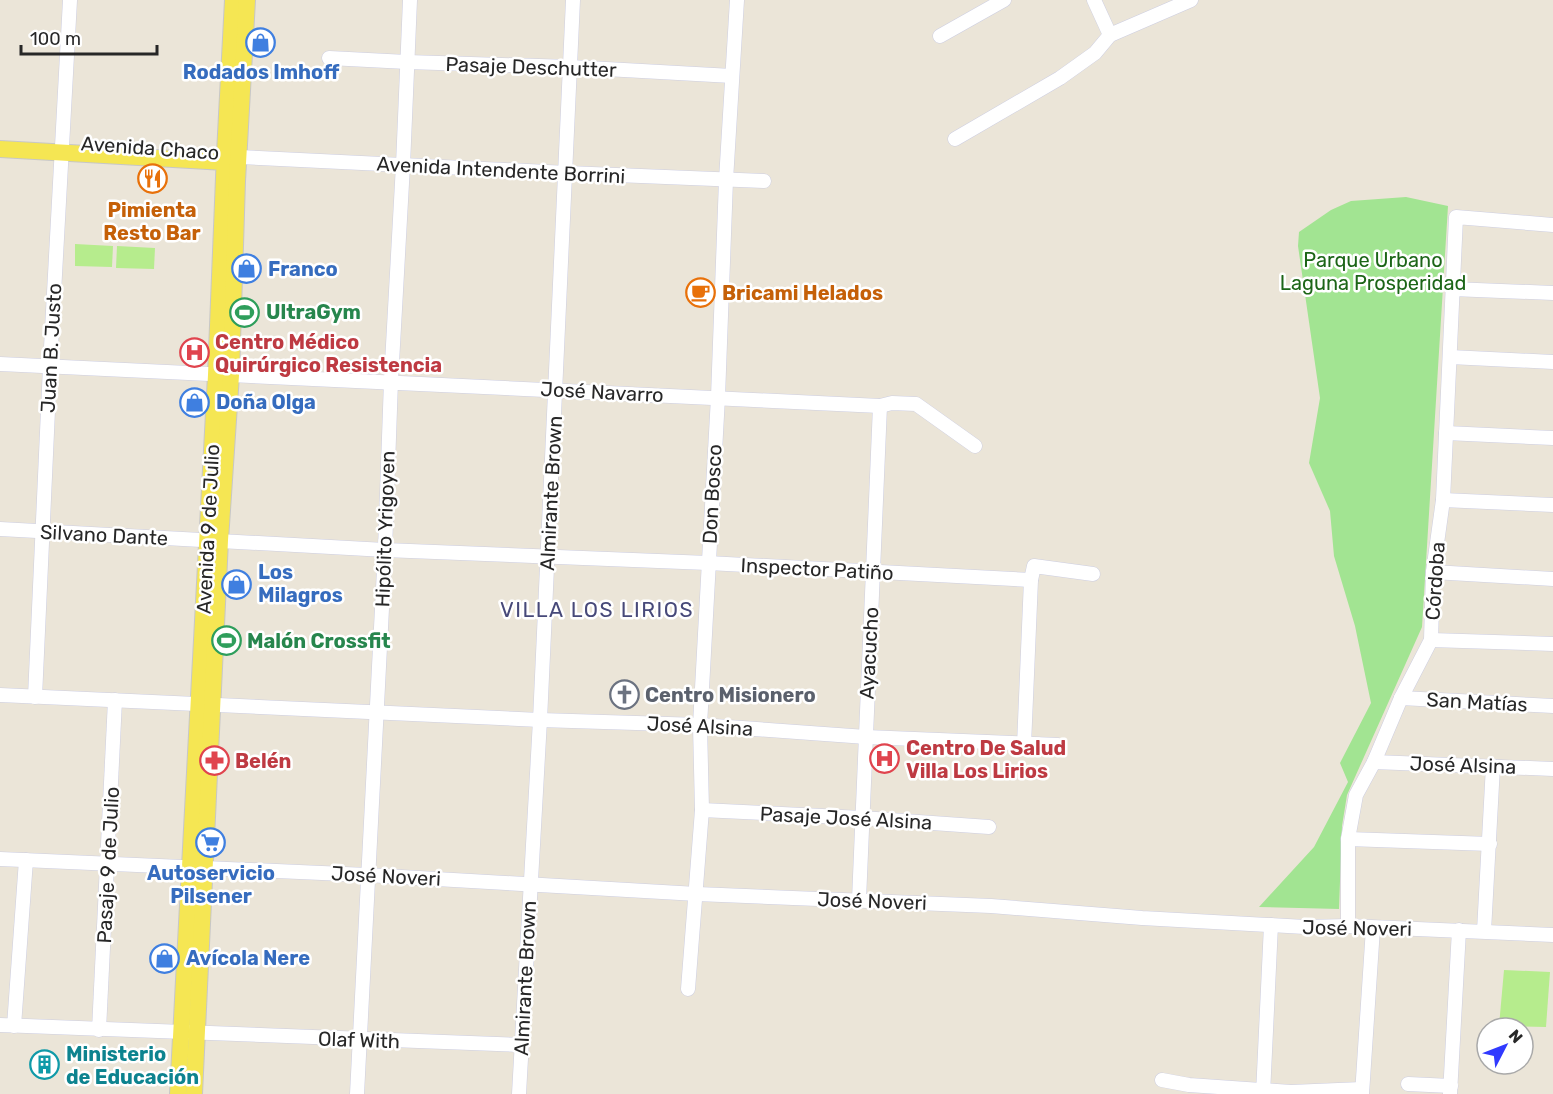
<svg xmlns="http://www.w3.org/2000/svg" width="1553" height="1094" font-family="Rubik,sans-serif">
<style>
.green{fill:#a2e492}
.pitch{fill:#b6ec8d}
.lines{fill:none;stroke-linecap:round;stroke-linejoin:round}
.minor-casing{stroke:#cdcee1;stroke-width:15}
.major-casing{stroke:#c7c7c7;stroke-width:18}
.minor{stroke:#fff;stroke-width:14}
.major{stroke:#f5e653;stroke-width:16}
.labels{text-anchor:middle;stroke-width:5;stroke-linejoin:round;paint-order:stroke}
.street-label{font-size:20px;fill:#272727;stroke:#fff}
.shop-label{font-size:20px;font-weight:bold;fill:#366cbe;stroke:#fff;text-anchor:start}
.food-label{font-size:20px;font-weight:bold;fill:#c56008;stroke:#fff}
.park-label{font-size:20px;fill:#1c6517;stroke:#fff}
.leisure-label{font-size:20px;font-weight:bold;fill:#27864d;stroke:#fff;text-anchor:start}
.health-label{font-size:20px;font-weight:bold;fill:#be3a42;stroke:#fff;text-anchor:start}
.worship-label{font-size:20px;font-weight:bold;fill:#5b616d;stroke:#fff;text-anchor:start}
.culture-label{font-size:20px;font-weight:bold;fill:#0d838f;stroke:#fff;text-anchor:start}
.neighbourhood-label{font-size:21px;letter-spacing:1.5px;fill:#474979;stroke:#fff}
</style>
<rect width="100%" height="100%" fill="#ebe5d8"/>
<polygon class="green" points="1406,197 1448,206 1422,627 1347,795 1342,826 1339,909 1259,907 1314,847 1348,782 1340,763 1371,703 1355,626 1334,556 1330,511 1309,463 1320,398 1298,246 1299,232 1331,210 1351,201"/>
<g class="pitch">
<polygon points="75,244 113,246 112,267 75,266"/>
<polygon points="117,246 155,248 154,269 116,268"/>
<polygon points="1504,970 1550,972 1546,1027 1499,1026"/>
</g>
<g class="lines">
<defs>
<g id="minor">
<polyline points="1094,0 1110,35"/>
<polyline points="940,36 1004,0"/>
<polyline points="329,58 407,62 570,67 732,76"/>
<polyline points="955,139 1060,78 1095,53 1110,35 1191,0"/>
<polyline points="239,157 567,173 764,181"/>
<polyline points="1452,289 1553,293"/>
<polyline points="1450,357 1553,362"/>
<polyline points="0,364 880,406 892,403 916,404 975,446"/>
<polyline points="1446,433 1553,438"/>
<polyline points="1443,500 1553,505"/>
<polyline points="0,529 385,550 708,563 1031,580"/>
<polyline points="1433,572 1553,579"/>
<polyline points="1431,640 1553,644"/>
<polyline points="0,695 540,720 700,725 866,737 1058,745"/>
<polyline points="35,697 50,366 70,0"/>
<polyline points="1401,698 1553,706"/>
<polyline points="1024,745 1031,580 1034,566 1093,574"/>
<polyline points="1374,762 1553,769"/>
<polyline points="702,810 862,818 989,827"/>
<polyline points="1348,839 1490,844"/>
<polyline points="0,859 367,875 697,894 991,906 1142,918 1305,927 1348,926 1553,935"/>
<polyline points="859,900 880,406"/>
<polyline points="1348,926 1348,839 1356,795 1374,762 1401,698 1431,640 1433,572 1443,500 1456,217 1553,225"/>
<polyline points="1484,931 1493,766"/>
<polyline points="688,989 702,810 700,725 718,397 726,180 737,0"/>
<polyline points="0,1025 521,1045"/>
<polyline points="14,1026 26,860"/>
<polyline points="99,1030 115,700"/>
<polyline points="1162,1080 1189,1085 1291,1092 1362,1089"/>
<polyline points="1408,1084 1451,1086"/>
<polyline points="357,1094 385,550 391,381 403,165 410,0"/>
<polyline points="519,1094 540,720 573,0"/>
<polyline points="1263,1094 1271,925"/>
<polyline points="1362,1094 1373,928"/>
<polyline points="1450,1094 1459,930"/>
</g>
<g id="major">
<polyline points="0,149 225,162 235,158"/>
<polyline points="178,1094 216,375 225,153 233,0"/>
<polyline points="194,1094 220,540 231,375 237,181 247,0"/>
</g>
</defs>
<use href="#minor" class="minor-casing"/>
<use href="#major" class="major-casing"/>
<use href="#minor" class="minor"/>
<use href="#major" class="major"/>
</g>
<defs>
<symbol id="shop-ring" viewBox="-11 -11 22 22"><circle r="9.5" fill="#fff" stroke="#3f7fe0" stroke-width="1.5"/><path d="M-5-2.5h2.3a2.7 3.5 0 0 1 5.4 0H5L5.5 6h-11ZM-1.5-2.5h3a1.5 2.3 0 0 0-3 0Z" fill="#3f7fe0"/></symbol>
<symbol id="restaurant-ring" viewBox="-11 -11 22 22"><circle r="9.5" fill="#fff" stroke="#e8710a" stroke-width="1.5"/><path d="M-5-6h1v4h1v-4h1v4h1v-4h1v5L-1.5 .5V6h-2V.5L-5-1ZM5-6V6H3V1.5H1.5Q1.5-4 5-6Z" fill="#e8710a"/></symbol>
<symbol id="cafe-ring" viewBox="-11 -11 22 22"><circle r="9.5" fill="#fff" stroke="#e8710a" stroke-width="1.5"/><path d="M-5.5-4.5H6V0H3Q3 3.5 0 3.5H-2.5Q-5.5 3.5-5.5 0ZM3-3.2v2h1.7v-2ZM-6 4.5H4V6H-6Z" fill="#e8710a"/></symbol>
<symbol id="stadium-ring" viewBox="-11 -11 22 22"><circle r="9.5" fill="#fff" stroke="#2e9e5b" stroke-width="1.5"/><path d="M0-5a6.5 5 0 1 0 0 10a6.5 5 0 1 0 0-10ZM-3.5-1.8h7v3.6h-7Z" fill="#2e9e5b"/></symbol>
<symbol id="hospital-ring" viewBox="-11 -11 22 22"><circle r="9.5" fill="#fff" stroke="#e0444e" stroke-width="1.5"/><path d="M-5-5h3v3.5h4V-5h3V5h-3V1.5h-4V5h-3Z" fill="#e0444e"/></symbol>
<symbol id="church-ring" viewBox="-11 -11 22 22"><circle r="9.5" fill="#fff" stroke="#6b7280" stroke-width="1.5"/><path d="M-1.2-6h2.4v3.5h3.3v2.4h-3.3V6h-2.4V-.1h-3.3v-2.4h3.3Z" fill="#6b7280"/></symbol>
<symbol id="pharmacy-ring" viewBox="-11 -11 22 22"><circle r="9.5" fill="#fff" stroke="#e0444e" stroke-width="1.5"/><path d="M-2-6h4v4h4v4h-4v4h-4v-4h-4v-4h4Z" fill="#e0444e"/></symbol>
<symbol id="supermarket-ring" viewBox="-11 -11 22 22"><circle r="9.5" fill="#fff" stroke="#3f7fe0" stroke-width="1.5"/><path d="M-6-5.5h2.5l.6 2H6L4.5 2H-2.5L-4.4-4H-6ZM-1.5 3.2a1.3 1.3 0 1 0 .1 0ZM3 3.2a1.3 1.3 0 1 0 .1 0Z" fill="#3f7fe0"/></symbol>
<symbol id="building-ring" viewBox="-11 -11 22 22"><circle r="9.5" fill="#fff" stroke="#0f9aa8" stroke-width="1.5"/><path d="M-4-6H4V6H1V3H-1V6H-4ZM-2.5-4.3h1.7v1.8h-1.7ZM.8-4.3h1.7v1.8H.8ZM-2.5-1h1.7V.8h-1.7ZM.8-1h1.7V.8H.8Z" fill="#0f9aa8"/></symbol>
</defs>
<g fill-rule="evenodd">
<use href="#shop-ring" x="244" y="26" width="33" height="33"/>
<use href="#restaurant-ring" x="136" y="162" width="33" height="33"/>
<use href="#shop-ring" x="230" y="252" width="33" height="33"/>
<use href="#cafe-ring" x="684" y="276" width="33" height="33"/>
<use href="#stadium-ring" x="228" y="296" width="33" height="33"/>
<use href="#hospital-ring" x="178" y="336" width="33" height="33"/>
<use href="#shop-ring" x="178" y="386" width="33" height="33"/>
<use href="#shop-ring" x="220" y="568" width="33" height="33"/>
<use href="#stadium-ring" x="210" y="624" width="33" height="33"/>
<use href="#church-ring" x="608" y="678" width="33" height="33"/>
<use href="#hospital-ring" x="868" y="742" width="33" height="33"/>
<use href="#pharmacy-ring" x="198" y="744" width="33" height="33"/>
<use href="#supermarket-ring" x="194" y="826" width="33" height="33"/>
<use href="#shop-ring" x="148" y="942" width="33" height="33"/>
<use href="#building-ring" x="28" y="1048" width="33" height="33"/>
</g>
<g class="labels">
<g class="street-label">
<text transform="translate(531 67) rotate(2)" y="7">Pasaje Deschutter</text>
<text transform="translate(150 148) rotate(4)" y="7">Avenida Chaco</text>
<text transform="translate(501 170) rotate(3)" y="7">Avenida Intendente Borrini</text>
<text transform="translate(51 348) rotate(-87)" y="7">Juan B. Justo</text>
<text transform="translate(602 392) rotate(3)" y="7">José Navarro</text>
<text transform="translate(551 493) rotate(-87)" y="7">Almirante Brown</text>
<text transform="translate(712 494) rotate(-87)" y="7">Don Bosco</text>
<text transform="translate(208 529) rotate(-87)" y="7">Avenida 9 de Julio</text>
<text transform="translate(385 529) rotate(-88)" y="7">Hipólito Yrigoyen</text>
<text transform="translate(104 535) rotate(3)" y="7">Silvano Dante</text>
<text transform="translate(817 569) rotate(3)" y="7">Inspector Patiño</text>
<text transform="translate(1435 581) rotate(-86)" y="7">Córdoba</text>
<text transform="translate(869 653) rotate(-87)" y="7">Ayacucho</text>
<text transform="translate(1477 702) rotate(3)" y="7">San Matías</text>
<text transform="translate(700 726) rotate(3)" y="7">José Alsina</text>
<text transform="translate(1463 765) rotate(2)" y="7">José Alsina</text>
<text transform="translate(846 818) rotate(3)" y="7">Pasaje José Alsina</text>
<text transform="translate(108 865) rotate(-87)" y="7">Pasaje 9 de Julio</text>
<text transform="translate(386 876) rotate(3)" y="7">José Noveri</text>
<text transform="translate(872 901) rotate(2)" y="7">José Noveri</text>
<text transform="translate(1357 928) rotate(1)" y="7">José Noveri</text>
<text transform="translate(525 978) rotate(-87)" y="7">Almirante Brown</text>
<text transform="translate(359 1040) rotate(2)" y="7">Olaf With</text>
</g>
<g class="shop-label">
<text x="261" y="79" text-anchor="middle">Rodados Imhoff</text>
<text x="268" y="276">Franco</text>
<text x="216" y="409">Doña Olga</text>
<text x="258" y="579">Los<tspan x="258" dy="23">Milagros</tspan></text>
<text x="211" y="880" text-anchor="middle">Autoservicio<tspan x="211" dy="23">Pilsener</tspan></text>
<text x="186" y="965">Avícola Nere</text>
</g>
<g class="food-label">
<text x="152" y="217">Pimienta<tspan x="152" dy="23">Resto Bar</tspan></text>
<text x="722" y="300" text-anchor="start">Bricami Helados</text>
</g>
<g class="park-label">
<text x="1373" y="267">Parque Urbano<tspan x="1373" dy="23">Laguna Prosperidad</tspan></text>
</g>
<g class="leisure-label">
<text x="266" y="319">UltraGym</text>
<text x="247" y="648">Malón Crossfit</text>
</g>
<g class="health-label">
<text x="215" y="349">Centro Médico<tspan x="215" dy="23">Quirúrgico Resistencia</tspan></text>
<text x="906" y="755">Centro De Salud<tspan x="906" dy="23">Villa Los Lirios</tspan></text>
<text x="235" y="768">Belén</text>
</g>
<g class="worship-label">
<text x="645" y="702">Centro Misionero</text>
</g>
<g class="culture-label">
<text x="66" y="1061">Ministerio<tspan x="66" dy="23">de Educación</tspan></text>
</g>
<g class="neighbourhood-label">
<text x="597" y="617">VILLA LOS LIRIOS</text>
</g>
</g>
<g transform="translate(1505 1046) rotate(48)"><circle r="28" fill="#ffffff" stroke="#a9a9a9" stroke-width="1.5"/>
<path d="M0-4.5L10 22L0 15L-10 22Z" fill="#313aff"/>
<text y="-9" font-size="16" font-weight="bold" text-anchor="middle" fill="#272727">N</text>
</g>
<path d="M21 45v9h136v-9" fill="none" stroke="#272727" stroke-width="3"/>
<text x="30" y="45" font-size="18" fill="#272727" stroke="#ffffff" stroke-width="4.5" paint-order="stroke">100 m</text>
</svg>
